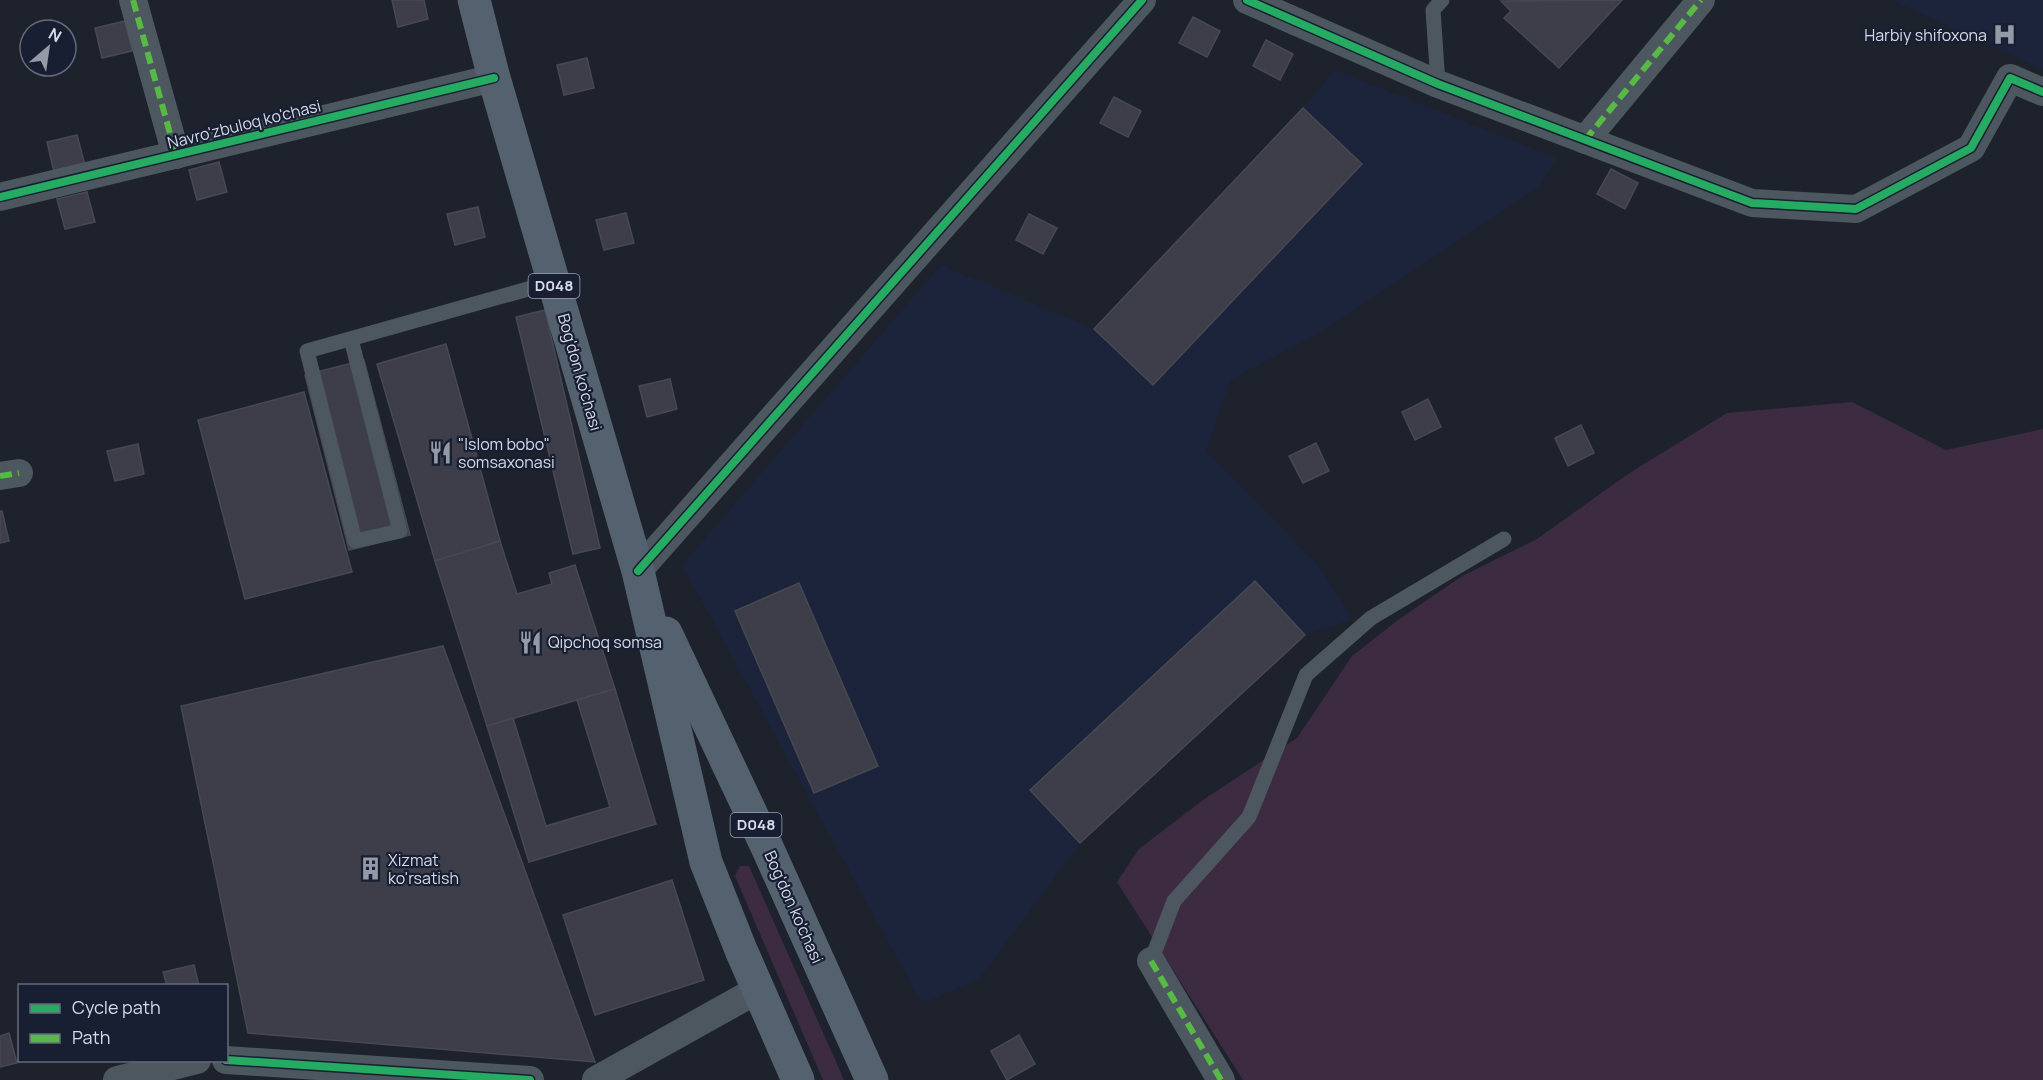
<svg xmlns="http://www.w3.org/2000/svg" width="2043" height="1080" font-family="Manrope,sans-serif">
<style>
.built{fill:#1b243b}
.green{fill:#3d2c41}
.building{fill:#3e3e4a;stroke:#474952;stroke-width:1.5}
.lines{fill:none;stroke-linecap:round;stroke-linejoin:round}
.lane{stroke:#4c575f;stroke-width:15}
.street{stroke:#4c575f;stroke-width:28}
.primary{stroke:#53626e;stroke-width:33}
.quiet{stroke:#58b947;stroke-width:6;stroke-dasharray:12 6;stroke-linecap:butt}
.cycleway-casing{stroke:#181f33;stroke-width:11}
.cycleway{stroke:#26ab63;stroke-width:8}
.labels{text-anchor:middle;stroke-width:4.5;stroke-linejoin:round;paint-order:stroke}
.shield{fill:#181f33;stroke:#9ca3b2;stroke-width:1.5}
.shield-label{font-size:15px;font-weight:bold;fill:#d5dbe8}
.poi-label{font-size:16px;fill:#d5dbe8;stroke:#181f33;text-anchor:start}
.street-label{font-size:16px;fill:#d5dbe8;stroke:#181f33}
</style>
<rect width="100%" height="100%" fill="#1e222d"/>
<g class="built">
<polygon points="1892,0 2043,0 2043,70"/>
<polygon points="1335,70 1557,158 1540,186 1322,331 1231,380 1206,450 1319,566 1352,620 1304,635 1080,843 980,978 929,1001 921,1002 682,565 941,265 1094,329 1303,108"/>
</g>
<g class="green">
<polygon points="1852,402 1946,450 2043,429 2043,1080 1243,1080 1117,882 1139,849 1203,800 1297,738 1352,656 1398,620 1462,576 1537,539 1628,474 1727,413"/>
<polygon points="740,866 749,866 844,1080 823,1080 735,876"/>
</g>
<g class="building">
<polygon points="392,0 424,0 428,19 398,27"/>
<polygon points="1622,0 1559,68 1504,18 1511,11 1501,1"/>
<polygon points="1193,17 1220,31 1207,57 1179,43"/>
<polygon points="125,21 132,51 102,58 95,28"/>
<polygon points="1266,40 1293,54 1280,80 1253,66"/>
<polygon points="587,58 594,88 564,95 557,65"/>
<polygon points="1114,97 1141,111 1128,137 1100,123"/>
<polygon points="1303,108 1362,164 1153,385 1094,329"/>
<polygon points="77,135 85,165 54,172 47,142"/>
<polygon points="219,162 227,192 197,200 189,170"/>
<polygon points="1611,169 1638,183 1625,209 1597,194"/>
<polygon points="87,192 95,222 65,229 57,199"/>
<polygon points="478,207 485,237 455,245 447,214"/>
<polygon points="626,213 634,243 604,250 596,220"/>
<polygon points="1029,214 1057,228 1043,254 1016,240"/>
<polygon points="545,310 600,548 573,554 516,317"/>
<polygon points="446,344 500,541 435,561 377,364"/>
<polygon points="364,360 410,535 349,550 305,375"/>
<polygon points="670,379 677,409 647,417 639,386"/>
<polygon points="304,392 352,572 245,599 198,420"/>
<polygon points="1428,399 1441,427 1415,440 1402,412"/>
<polygon points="1581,425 1594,453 1568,466 1555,438"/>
<polygon points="1316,443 1329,471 1303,483 1289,456"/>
<polygon points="138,444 144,474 115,481 107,451"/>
<polygon points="0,511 2,511 9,541 0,543"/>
<polygon points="500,541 517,594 552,584 549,573 575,565 615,689 487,726 435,561"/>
<polygon points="1255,581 1305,635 1080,843 1030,790"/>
<polygon points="799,583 878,766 814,793 735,611"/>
<polygon points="443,646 595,1062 248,1033 181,706"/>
<polygon points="615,689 656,824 529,862 487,726 513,718 546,826 610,807 577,700"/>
<polygon points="672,880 704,980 595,1015 563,915"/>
<polygon points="194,965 199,986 167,986 163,972"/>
<polygon points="9,1033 17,1063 0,1067 0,1036"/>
<polygon points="1019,1035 1035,1064 1007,1080 991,1051"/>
</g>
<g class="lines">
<g class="lane">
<polyline points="1438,84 1433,10 1442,0"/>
<polyline points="351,339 400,531 355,541 307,351 553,282"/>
<polyline points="1151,961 1174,901 1249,817 1306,675 1371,618 1504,539"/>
</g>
<g class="street">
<polyline points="133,0 176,155"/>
<polyline points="1247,0 1438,84 1752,203 1856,209 1971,148 2010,78 2043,92"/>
<polyline points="1585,140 1701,0"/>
<polyline points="0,197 494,78"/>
<polyline points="0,476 19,473"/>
<polyline points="638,571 1142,0"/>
<polyline points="1151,961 1221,1080"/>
<polyline points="226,1060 530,1080"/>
<polyline points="117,1080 197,1060"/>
<polyline points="596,1080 759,989"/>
</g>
<g class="primary">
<polyline points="474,0 494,78 638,571 706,862 741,950 798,1080"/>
<polyline points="666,633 767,847 872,1080"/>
</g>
<g class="quiet">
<polyline points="133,0 176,155"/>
<polyline points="1585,140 1701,0"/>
<polyline points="0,476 19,473"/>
<polyline points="1151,961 1221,1080"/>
</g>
<defs>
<g id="cycleway">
<polyline points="1247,0 1438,84 1752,203 1856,209 1971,148 2010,78 2043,92"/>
<polyline points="0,197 494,78"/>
<polyline points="638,571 1142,0"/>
<polyline points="226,1060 530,1080"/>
</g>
</defs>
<use href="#cycleway" class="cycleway-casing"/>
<use href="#cycleway" class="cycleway"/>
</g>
<defs>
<symbol id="hospital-bare" viewBox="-9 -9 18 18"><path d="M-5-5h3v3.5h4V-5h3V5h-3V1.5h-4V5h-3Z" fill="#959aa7" stroke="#181f33" stroke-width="2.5" paint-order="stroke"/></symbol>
<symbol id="restaurant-bare" viewBox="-9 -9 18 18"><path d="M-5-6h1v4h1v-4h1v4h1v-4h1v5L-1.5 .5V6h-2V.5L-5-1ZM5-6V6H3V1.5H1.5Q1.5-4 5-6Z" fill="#959aa7" stroke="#181f33" stroke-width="2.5" paint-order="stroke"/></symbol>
<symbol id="building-bare" viewBox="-9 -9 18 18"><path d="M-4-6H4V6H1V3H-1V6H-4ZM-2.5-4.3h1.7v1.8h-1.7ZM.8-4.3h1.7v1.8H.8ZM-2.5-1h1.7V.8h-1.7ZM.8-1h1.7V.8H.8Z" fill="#959aa7" stroke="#181f33" stroke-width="2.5" paint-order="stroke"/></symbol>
</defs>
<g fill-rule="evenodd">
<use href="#hospital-bare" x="1988" y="18" width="33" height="33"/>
<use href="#restaurant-bare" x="424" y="436" width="33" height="33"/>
<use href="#restaurant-bare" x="514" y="626" width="33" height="33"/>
<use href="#building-bare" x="354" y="852" width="33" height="33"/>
</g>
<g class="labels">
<g class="shield">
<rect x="528.5" y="274" width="51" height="24" rx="4.5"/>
<rect x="730.5" y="813" width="51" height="24" rx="4.5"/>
</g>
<g class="shield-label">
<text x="554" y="291">D048</text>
<text x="756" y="830">D048</text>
</g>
<g class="poi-label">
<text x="1987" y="41" text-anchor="end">Harbiy shifoxona</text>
<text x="458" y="450">"Islom bobo"<tspan x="458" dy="18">somsaxonasi</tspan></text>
<text x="548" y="648">Qipchoq somsa</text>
<text x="388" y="866">Xizmat<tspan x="388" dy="18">ko'rsatish</tspan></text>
</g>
<g class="street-label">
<text transform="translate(244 124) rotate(-14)" y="6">Navro'zbuloq ko'chasi</text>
<text transform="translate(580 372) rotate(74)" y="6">Bog'don ko'chasi</text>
<text transform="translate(794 907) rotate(66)" y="6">Bog'don ko'chasi</text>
</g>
</g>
<rect x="18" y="984" width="210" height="78" fill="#181f33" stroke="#646a7b" stroke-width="1.5"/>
<rect x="30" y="1004" width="30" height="9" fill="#26ab63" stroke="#646a7b" stroke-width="1.5"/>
<text x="72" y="1014" font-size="18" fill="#d5dbe8">Cycle path</text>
<rect x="30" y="1034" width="30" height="9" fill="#58b947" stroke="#646a7b" stroke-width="1.5"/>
<text x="72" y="1044" font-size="18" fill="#d5dbe8">Path</text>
<g transform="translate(48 48) rotate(29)"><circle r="28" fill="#181f33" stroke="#646a7b" stroke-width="1.5"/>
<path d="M0-4.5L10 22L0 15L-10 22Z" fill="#959aa7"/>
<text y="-9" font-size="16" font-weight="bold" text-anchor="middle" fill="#d5dbe8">N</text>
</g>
</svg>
